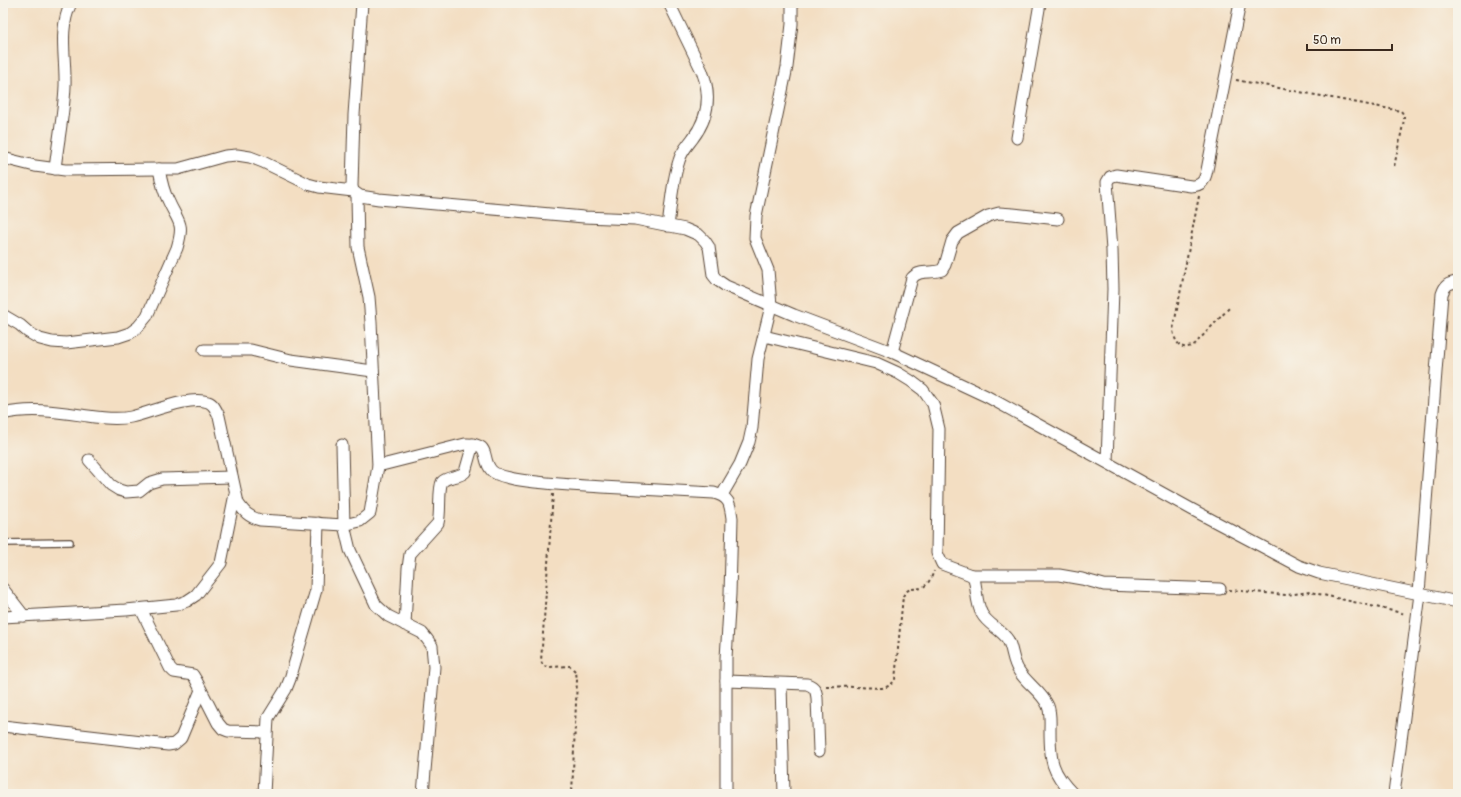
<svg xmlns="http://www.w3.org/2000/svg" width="1461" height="797" font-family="Pangolin,sans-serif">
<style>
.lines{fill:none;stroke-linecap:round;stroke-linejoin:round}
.lane-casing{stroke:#574537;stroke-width:8}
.street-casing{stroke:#574537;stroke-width:13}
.path{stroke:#574537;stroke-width:2;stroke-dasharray:3 3;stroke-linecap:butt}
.lane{stroke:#fff;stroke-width:5.5}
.street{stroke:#fff;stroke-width:11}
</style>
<rect width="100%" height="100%" fill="#f7f3e8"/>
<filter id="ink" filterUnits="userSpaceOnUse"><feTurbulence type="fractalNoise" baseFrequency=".025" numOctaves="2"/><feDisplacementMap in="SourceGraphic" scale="8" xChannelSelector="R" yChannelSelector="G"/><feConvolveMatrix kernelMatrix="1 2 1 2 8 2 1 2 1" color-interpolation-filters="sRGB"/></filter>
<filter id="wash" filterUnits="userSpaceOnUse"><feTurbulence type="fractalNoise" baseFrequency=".012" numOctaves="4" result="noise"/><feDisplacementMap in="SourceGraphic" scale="16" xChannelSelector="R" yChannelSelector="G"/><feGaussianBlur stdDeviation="0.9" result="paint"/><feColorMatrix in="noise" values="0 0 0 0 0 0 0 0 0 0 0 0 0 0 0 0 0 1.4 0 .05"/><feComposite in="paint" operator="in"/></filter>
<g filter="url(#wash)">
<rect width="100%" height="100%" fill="#f3dec2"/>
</g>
<g filter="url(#ink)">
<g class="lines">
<defs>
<polyline id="lane" points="3,543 70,542"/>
<g id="street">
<polyline points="362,3 354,115 352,186 353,191 360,196 379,199 584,217 635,219 685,229 699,235 705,241 709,247 713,275 717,280 726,286 794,315 892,352 986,396 1193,510 1299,566 1319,573 1458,602"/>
<polyline points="1017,138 1040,3"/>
<polyline points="3,158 35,166 65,170 159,169 178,169 225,156 237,155 250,157 263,162 308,184 319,187 353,191"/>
<path d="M55,169C58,141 64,113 65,86C66,57 58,30 71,3"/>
<path d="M357,195L358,247L369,297L371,322L378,466L465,444C493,443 480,459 492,471C497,476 507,477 514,479C543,484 572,485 602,487C639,489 676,491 714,493C729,497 730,503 732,518L730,594L726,658V794"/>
<path d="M668,226C671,205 672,182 679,161C681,152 688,145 693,138C709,117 711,94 702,71L669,3"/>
<path d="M3,315L20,325L28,332L40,339L52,342L66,343L118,337L130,333L138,327L147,316L177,248C185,221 178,223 168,200C163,191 161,180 159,169"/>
<path d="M764,336L876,363L898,373L911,381L923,390L933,404L939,429L937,553L942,564L971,575L974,578C977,590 976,604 982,614C988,625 1001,629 1008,640C1013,649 1012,661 1019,671C1027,684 1042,692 1048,706C1051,714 1050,722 1050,730C1050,760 1051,772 1073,794"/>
<polyline points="204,350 251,350 291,360 373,371"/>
<path d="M892,352L912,278C920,269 931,274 942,270L945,265L952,241L958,233L988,216L999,213L1013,214L1058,219"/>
<path d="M3,414C31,407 60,412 88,416C102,418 117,420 131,417C150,413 189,395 208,402C214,404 216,410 219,416L238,503C244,512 249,517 260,520L344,525L360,521L370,513L378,466"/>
<polyline points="342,445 344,525 350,550 376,605 388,616 422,633 427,639 432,646 434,667 423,794"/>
<polyline points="89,460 111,485 119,490 126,492 139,491 149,483 162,479 232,477"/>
<path d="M1107,462L1113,289L1112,250L1107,182L1110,177L1116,175L1191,186C1202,186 1205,180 1207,170L1240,3"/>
<polyline points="722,495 740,464 749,442 752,428 758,359 771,306 768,270 755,238 756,216 787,67 792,24 792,3"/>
<polyline points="971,575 1059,575 1082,579 1104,585 1220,589"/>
<polyline points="3,589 24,616"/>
<path d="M1419,593L1442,294C1445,285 1448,283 1458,282"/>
<polyline points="141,609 170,668 174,672 193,675 196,680 218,723 223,729 228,731 266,732"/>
<polyline points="3,617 126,610 176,605 187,601 196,595 221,563 235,494"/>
<path d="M405,625L408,568L410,554L438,523C441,513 438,489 442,482C447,476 459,478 465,472L473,444"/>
<path d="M726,681L807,684C815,687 816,690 817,698L819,751"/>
<polyline points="781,684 784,794"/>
<polyline points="3,726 168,745 174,744 181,738 201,690"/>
<polyline points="264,794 268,718 286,689 290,679 316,590 318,523"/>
<polyline points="1394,794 1420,594"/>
</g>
</defs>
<use href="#lane" class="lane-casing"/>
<use href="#street" class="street-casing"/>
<g class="path">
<polyline points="1236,80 1401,111 1404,115 1404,120 1394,167"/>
<path d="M1199,196L1173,330C1175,344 1182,352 1195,344L1231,306"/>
<polyline points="553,494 541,661 543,666 549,667 570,666 576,672 577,680 572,794"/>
<polyline points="1229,590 1287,595 1310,592 1406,614"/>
<path d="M826,686L882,688C888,687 891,685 895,680L903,596C910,585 914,591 923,587C929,584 932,576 934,571"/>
</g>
<use href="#lane" class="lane"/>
<use href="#street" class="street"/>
</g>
</g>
<rect width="1461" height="797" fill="none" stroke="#f7f3e8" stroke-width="16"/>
<path d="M1307 44v6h85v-6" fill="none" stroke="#3b2a1e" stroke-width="2"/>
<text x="1313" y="44" font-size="12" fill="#3b2a1e" stroke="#f7f3e8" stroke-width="3" paint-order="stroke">50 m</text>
</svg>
